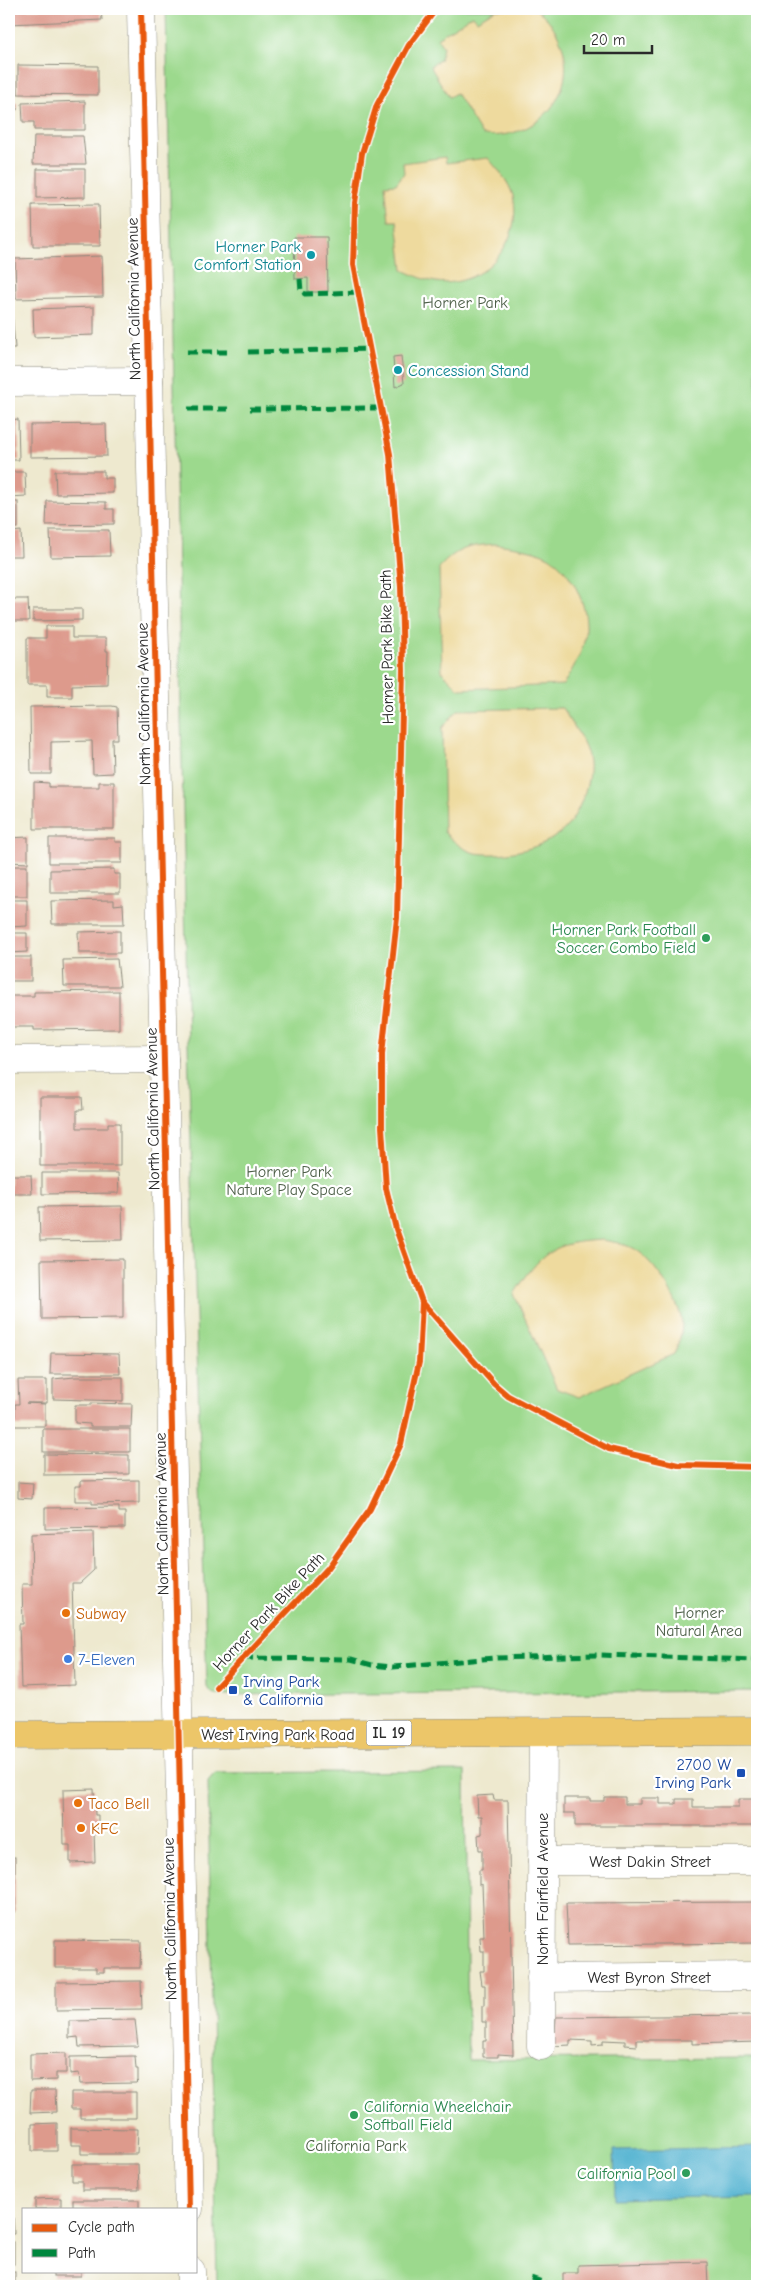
<svg xmlns="http://www.w3.org/2000/svg" width="766" height="2295" font-family="'Comic Neue',sans-serif">
<style>
.green{fill:#9cd98d;stroke:#64825c}
.sand{fill:#eeda9e;stroke:#8c8264}
.water{fill:#51b2d0;stroke:#3e6e7e}
.building{fill:#dd9a8c}
.lines{fill:none;stroke-linecap:round;stroke-linejoin:round}
.minor-casing{stroke:#8c8a7d;stroke-width:29}
.major-casing{stroke:#8c8a7d;stroke-width:29}
.minor{stroke:#fff;stroke-width:28}
.major{stroke:#ecc669;stroke-width:28}
.quiet{stroke:#00873e;stroke-width:5;stroke-dasharray:10 5;stroke-linecap:butt}
.cycleway-casing{stroke:#fff;stroke-width:9}
.cycleway{stroke:#e8590c;stroke-width:6}
.culture-dot{fill:#0f9aa8;stroke:#fff;stroke-width:2}
.leisure-dot{fill:#2e9e5b;stroke:#fff;stroke-width:2}
.food-dot{fill:#e8710a;stroke:#fff;stroke-width:2}
.shop-dot{fill:#3f7fe0;stroke:#fff;stroke-width:2}
.transit-dot{fill:#1a4fb4;stroke:#fff;stroke-width:2}
.labels{text-anchor:middle;stroke-width:4.5;stroke-linejoin:round;paint-order:stroke}
.shield{fill:#fff;stroke:#6b6b6b;stroke-width:1}
.shield-label{font-size:15px;font-weight:bold;fill:#2b2b2b}
.culture-label{font-size:16px;fill:#0d838f;stroke:#fff;text-anchor:end}
.street-label{font-size:16px;fill:#2b2b2b;stroke:#fff}
.park-label{font-size:16px;fill:#4d5f48;stroke:#fff}
.leisure-label{font-size:16px;fill:#27864d;stroke:#fff;text-anchor:end}
.food-label{font-size:16px;fill:#c56008;stroke:#fff;text-anchor:start}
.shop-label{font-size:16px;fill:#366cbe;stroke:#fff;text-anchor:start}
.transit-label{font-size:16px;fill:#164399;stroke:#fff;text-anchor:start}
</style>
<rect width="100%" height="100%" fill="#fff"/>
<filter id="ink" filterUnits="userSpaceOnUse"><feTurbulence type="fractalNoise" baseFrequency=".02" numOctaves="2"/><feDisplacementMap in="SourceGraphic" scale="10" xChannelSelector="R" yChannelSelector="G"/><feConvolveMatrix kernelMatrix="1 2 1 2 8 2 1 2 1" color-interpolation-filters="sRGB"/></filter>
<filter id="wash" filterUnits="userSpaceOnUse"><feTurbulence type="fractalNoise" baseFrequency=".0096" numOctaves="4" result="noise"/><feDisplacementMap in="SourceGraphic" scale="20" xChannelSelector="R" yChannelSelector="G"/><feGaussianBlur stdDeviation="1.12" result="paint"/><feColorMatrix in="noise" values="0 0 0 0 0 0 0 0 0 0 0 0 0 0 0 0 0 1.4 0 .05"/><feComposite in="paint" operator="in"/></filter>
<g filter="url(#wash)">
<rect width="100%" height="100%" fill="#eee9cf"/>
<g class="green">
<polygon points="166,9 757,9 757,1691 217,1695 210,1692 207,1687 188,1043"/>
<polygon points="465,1771 468,2060 757,2058 757,2286 217,2286 208,1781 215,1773"/>
</g>
<g class="sand">
<path d="M496,9C507,9 523,6 534,9C543,12 551,23 555,30C587,84 542,142 482,135L456,93L449,97L430,66L440,60L443,47L437,38L473,15L477,20Z"/>
<path d="M445,157L446,163L488,158C497,169 509,181 513,196C524,242 482,289 436,282C424,280 414,275 403,270L397,221H389L385,185L396,184L404,173L403,163Z"/>
<path d="M496,544C515,547 540,549 555,561C565,569 573,581 578,592C595,630 583,652 563,685L459,689L442,672L439,568C458,547 469,546 496,544Z"/>
<path d="M562,708C572,724 587,742 589,762C591,784 577,821 559,834C538,850 501,857 475,853C463,850 452,840 444,832L442,728L458,710Z"/>
<path d="M603,1240C612,1242 622,1243 630,1247C651,1256 676,1295 681,1317C684,1329 679,1343 674,1354L579,1397L557,1389L514,1294C541,1253 552,1242 603,1240Z"/>
</g>
<polygon class="water" points="757,2147 757,2196 615,2199 614,2150"/>
<g id="blocks">
<g class="building">
<polygon points="9,9 101,9 102,20 9,24"/>
<polygon points="18,65 98,66 98,95 18,94"/>
<polygon points="85,101 85,130 34,130 34,122 23,122 22,103"/>
<polygon points="17,103 17,110 11,111 12,127 9,127 9,104"/>
<polygon points="34,136 83,136 86,164 33,164"/>
<polygon points="12,168 12,192 9,192 9,169"/>
<polygon points="37,169 85,169 85,197 37,198"/>
<polygon points="99,204 100,246 33,246 32,205"/>
<polygon points="294,237 327,237 328,292 308,292 308,278 295,279"/>
<polygon points="102,256 103,297 16,299 15,259"/>
<polygon points="94,307 94,335 34,337 33,309"/>
<polygon points="12,311 15,348 9,348 9,312"/>
<polygon points="401,356 404,383 395,387 393,357"/>
<polygon points="18,419 19,460 9,460 9,420"/>
<polygon points="106,424 107,456 30,457 30,425"/>
<polygon points="55,471 104,471 104,478 113,478 113,493 56,494"/>
<polygon points="9,472 25,472 26,496 9,497"/>
<polygon points="47,501 106,502 106,509 114,509 114,524 46,525"/>
<rect x="9" y="502" width="9" height="26"/>
<polygon points="50,530 109,530 110,556 51,557"/>
<polygon points="21,531 22,556 9,556 9,532"/>
<polygon points="9,599 28,599 29,621 9,621"/>
<polygon points="33,609 82,609 82,620 33,621"/>
<polygon points="46,626 72,626 72,638 106,638 106,651 108,651 107,684 72,685 72,697 47,697 47,685 27,685 27,638 46,638"/>
<polygon points="112,706 117,707 118,739 112,739 113,773 93,774 92,741 51,742 51,774 31,774 30,707"/>
<polygon points="34,782 49,783 49,787 99,787 99,782 114,782 114,829 34,829"/>
<polygon points="28,837 28,863 9,862 9,838"/>
<polygon points="49,838 115,838 115,842 122,842 122,863 49,863"/>
<rect x="9" y="866" width="18" height="30"/>
<polygon points="114,869 114,874 120,874 120,893 50,893 50,870"/>
<polygon points="9,900 27,900 27,926 9,927"/>
<polygon points="114,900 114,905 123,904 124,924 52,924 51,901"/>
<polygon points="120,931 120,953 79,953 78,932"/>
<polygon points="9,933 27,933 27,952 9,953"/>
<rect x="9" y="957" width="22" height="24"/>
<polygon points="117,959 120,986 64,986 63,960"/>
<polygon points="119,991 119,1029 34,1030 34,1027 9,1027 9,996 34,996 34,992"/>
<polygon points="40,1097 82,1097 83,1110 77,1110 77,1128 108,1128 108,1123 120,1123 120,1166 40,1166"/>
<polygon points="42,1173 118,1173 119,1193 42,1194"/>
<polygon points="10,1175 31,1175 32,1194 10,1194"/>
<polygon points="122,1206 123,1240 40,1241 39,1207"/>
<polygon points="123,1259 123,1318 42,1319 41,1260"/>
<polygon points="51,1353 119,1354 120,1374 50,1374"/>
<polygon points="75,1377 123,1377 123,1401 53,1399 53,1379"/>
<polygon points="18,1380 47,1380 47,1403 26,1403 45,1404 45,1426 15,1426 15,1404 19,1404"/>
<polygon points="91,1403 132,1404 131,1427 90,1427 90,1424 75,1423 75,1405 91,1405"/>
<rect x="43" y="1429" width="87" height="23"/>
<polygon points="44,1454 129,1455 129,1474 44,1475"/>
<polygon points="139,1480 139,1503 92,1504 92,1501 75,1501 75,1486 81,1486 81,1481"/>
<polygon points="18,1482 33,1483 32,1499 18,1498"/>
<polygon points="119,1507 119,1512 125,1512 125,1528 45,1529 45,1508"/>
<polygon points="93,1532 94,1570 80,1583 72,1583 75,1685 21,1687 19,1624 23,1624 22,1584 32,1584 31,1534"/>
<polygon points="94,1789 95,1815 98,1815 98,1830 94,1830 95,1862 70,1863 70,1845 64,1845 63,1790"/>
<polygon points="493,1795 494,1800 508,1800 513,2055 498,2054 498,2057 483,2057 483,2041 486,2041 486,2022 482,2022 482,2006 485,2006 485,1985 482,1985 480,1971 484,1971 484,1951 481,1951 480,1937 484,1937 482,1884 479,1885 479,1870 482,1870 482,1850 479,1850 478,1835 482,1834 482,1816 478,1816 477,1796"/>
<polygon points="604,1797 625,1797 625,1804 640,1804 640,1798 660,1798 660,1804 676,1804 676,1799 693,1799 693,1807 738,1807 738,1799 757,1799 757,1826 575,1826 575,1813 564,1813 564,1798 590,1798 590,1801 604,1801"/>
<rect x="9" y="1857" width="6" height="55"/>
<polygon points="757,1902 757,1943 568,1945 566,1903"/>
<polygon points="55,1940 141,1941 140,1968 104,1968 104,1972 96,1972 96,1968 55,1968"/>
<polygon points="141,1981 142,2009 56,2010 56,1982"/>
<polygon points="757,2015 757,2042 692,2044 692,2040 637,2040 637,2046 625,2045 625,2041 603,2040 603,2044 592,2045 592,2041 570,2040 570,2045 552,2046 551,2033 555,2033 556,2017"/>
<polygon points="135,2020 138,2046 79,2047 78,2037 69,2038 69,2021"/>
<polygon points="66,2053 66,2073 56,2073 56,2080 30,2081 30,2054"/>
<polygon points="135,2056 136,2069 138,2069 138,2081 136,2083 80,2084 79,2073 70,2074 70,2057"/>
<polygon points="31,2090 55,2090 56,2112 30,2113"/>
<polygon points="71,2092 136,2092 136,2118 80,2118 80,2109 71,2109"/>
<polygon points="9,2118 11,2118 12,2142 9,2142"/>
<polygon points="57,2123 57,2151 32,2151 32,2124"/>
<polygon points="71,2128 138,2129 137,2154 81,2154 81,2145 71,2145"/>
<polygon points="72,2164 138,2164 139,2190 82,2190 82,2181 72,2181"/>
<rect x="9" y="2179" width="4" height="21"/>
<polygon points="61,2198 61,2209 35,2209 35,2199"/>
<rect x="73" y="2200" width="66" height="9"/>
<polygon points="9,2209 13,2209 14,2234 9,2234"/>
<rect x="9" y="2242" width="5" height="22"/>
<polygon points="707,2262 708,2286 563,2286 563,2273 578,2273 578,2265"/>
<rect x="53" y="2271" width="28" height="5"/>
<rect x="9" y="2272" width="6" height="14"/>
</g>
</g>
</g>
<g filter="url(#ink)">
<use href="#blocks" fill-opacity="0" stroke="#8c8a7d" stroke-width="1"/>
<g class="lines">
<defs>
<g id="minor">
<polyline points="141,9 189,2209"/>
<polyline points="9,382 149,381"/>
<polyline points="9,1060 164,1059"/>
<polyline points="542,1861 757,1861"/>
<polyline points="541,1978 757,1976"/>
<polyline points="541,2046 543,1733"/>
<polyline points="191,2271 191,2286"/>
</g>
<polyline id="major" points="9,1735 757,1731"/>
</defs>
<use href="#minor" class="minor-casing"/>
<use href="#major" class="major-casing"/>
<use href="#minor" class="minor"/>
<use href="#major" class="major"/>
<g class="quiet">
<polyline points="300,279 301,291 305,294 359,292"/>
<polyline points="187,352 228,352"/>
<polyline points="248,352 369,349"/>
<polyline points="188,409 228,409"/>
<polyline points="250,409 381,408"/>
<polyline points="243,1658 351,1659 372,1665 393,1667 494,1658 599,1655 757,1660"/>
<polyline points="531,2278 548,2284 548,2286"/>
</g>
<defs>
<g id="cycleway">
<polyline points="141,9 189,2209"/>
<polyline points="436,9 409,45 377,105 362,153 355,203 353,265 390,454 401,587 403,670 397,918 382,1054 382,1127 386,1188 396,1229 422,1302 494,1384 508,1396 609,1449 678,1465 757,1467"/>
<polyline points="216,1687 328,1568 370,1509 401,1444 419,1362 422,1302"/>
</g>
</defs>
<use href="#cycleway" class="cycleway-casing"/>
<use href="#cycleway" class="cycleway"/>
</g>
</g>
<g class="culture-dot">
<circle cx="311" cy="255" r="5"/>
<circle cx="398" cy="370" r="5"/>
</g>
<g class="leisure-dot">
<circle cx="706" cy="938" r="5"/>
<circle cx="354" cy="2115" r="5"/>
<circle cx="686" cy="2173" r="5"/>
</g>
<g class="food-dot">
<circle cx="66" cy="1613" r="5"/>
<circle cx="78" cy="1803" r="5"/>
<circle cx="81" cy="1828" r="5"/>
</g>
<circle class="shop-dot" cx="68" cy="1659" r="5"/>
<g class="transit-dot">
<rect x="228" y="1685" width="10" height="10" rx="2.5"/>
<rect x="736" y="1768" width="10" height="10" rx="2.5"/>
</g>
<g class="labels">
<rect class="shield" x="366.5" y="1720.5" width="45" height="25" rx="4"/>
<g class="shield-label">
<text x="389" y="1738">IL 19</text>
</g>
<g class="culture-label">
<text x="301" y="252">Horner Park<tspan x="301" dy="18">Comfort Station</tspan></text>
<text x="408" y="376" text-anchor="start">Concession Stand</text>
</g>
<g class="street-label">
<text transform="translate(133 299) rotate(-91)" y="6">North California Avenue</text>
<text transform="translate(386 647) rotate(-91)" y="6">Horner Park Bike Path</text>
<text transform="translate(143 704) rotate(-91)" y="6">North California Avenue</text>
<text transform="translate(152 1109) rotate(-91)" y="6">North California Avenue</text>
<text transform="translate(161 1514) rotate(-91)" y="6">North California Avenue</text>
<text transform="translate(268 1611) rotate(-47)" y="6">Horner Park Bike Path</text>
<text x="278" y="1740">West Irving Park Road</text>
<text x="650" y="1867">West Dakin Street</text>
<text transform="translate(542 1889) rotate(-90)" y="6">North Fairfield Avenue</text>
<text transform="translate(169 1919) rotate(-91)" y="6">North California Avenue</text>
<text x="649" y="1983">West Byron Street</text>
</g>
<g class="park-label">
<text x="465" y="308">Horner Park</text>
<text x="289" y="1177">Horner Park<tspan x="289" dy="18">Nature Play Space</tspan></text>
<text x="699" y="1618">Horner<tspan x="699" dy="18">Natural Area</tspan></text>
<text x="356" y="2151">California Park</text>
</g>
<g class="leisure-label">
<text x="696" y="935">Horner Park Football<tspan x="696" dy="18">Soccer Combo Field</tspan></text>
<text x="364" y="2112" text-anchor="start">California Wheelchair<tspan x="364" dy="18">Softball Field</tspan></text>
<text x="676" y="2179">California Pool</text>
</g>
<g class="food-label">
<text x="76" y="1619">Subway</text>
<text x="88" y="1809">Taco Bell</text>
<text x="91" y="1834">KFC</text>
</g>
<g class="shop-label">
<text x="78" y="1665">7-Eleven</text>
</g>
<g class="transit-label">
<text x="243" y="1687">Irving Park<tspan x="243" dy="18">&amp; California</tspan></text>
<text x="731" y="1770" text-anchor="end">2700 W<tspan x="731" dy="18">Irving Park</tspan></text>
</g>
</g>
<rect width="766" height="2295" fill="none" stroke="#fff" stroke-width="30"/>
<rect x="22" y="2208" width="175" height="65" fill="#ffffff" stroke="#aaaaaa"/>
<rect x="32" y="2224" width="25" height="8" fill="#e8590c" stroke="#aaaaaa"/>
<text x="68" y="2232" font-size="15" fill="#2b2b2b">Cycle path</text>
<rect x="32" y="2249" width="25" height="8" fill="#00873e" stroke="#aaaaaa"/>
<text x="68" y="2258" font-size="15" fill="#2b2b2b">Path</text>
<path d="M584 45v8h68v-8" fill="none" stroke="#2b2b2b" stroke-width="2.5"/>
<text x="591" y="45" font-size="15" fill="#2b2b2b" stroke="#ffffff" stroke-width="4" paint-order="stroke">20 m</text>
</svg>
